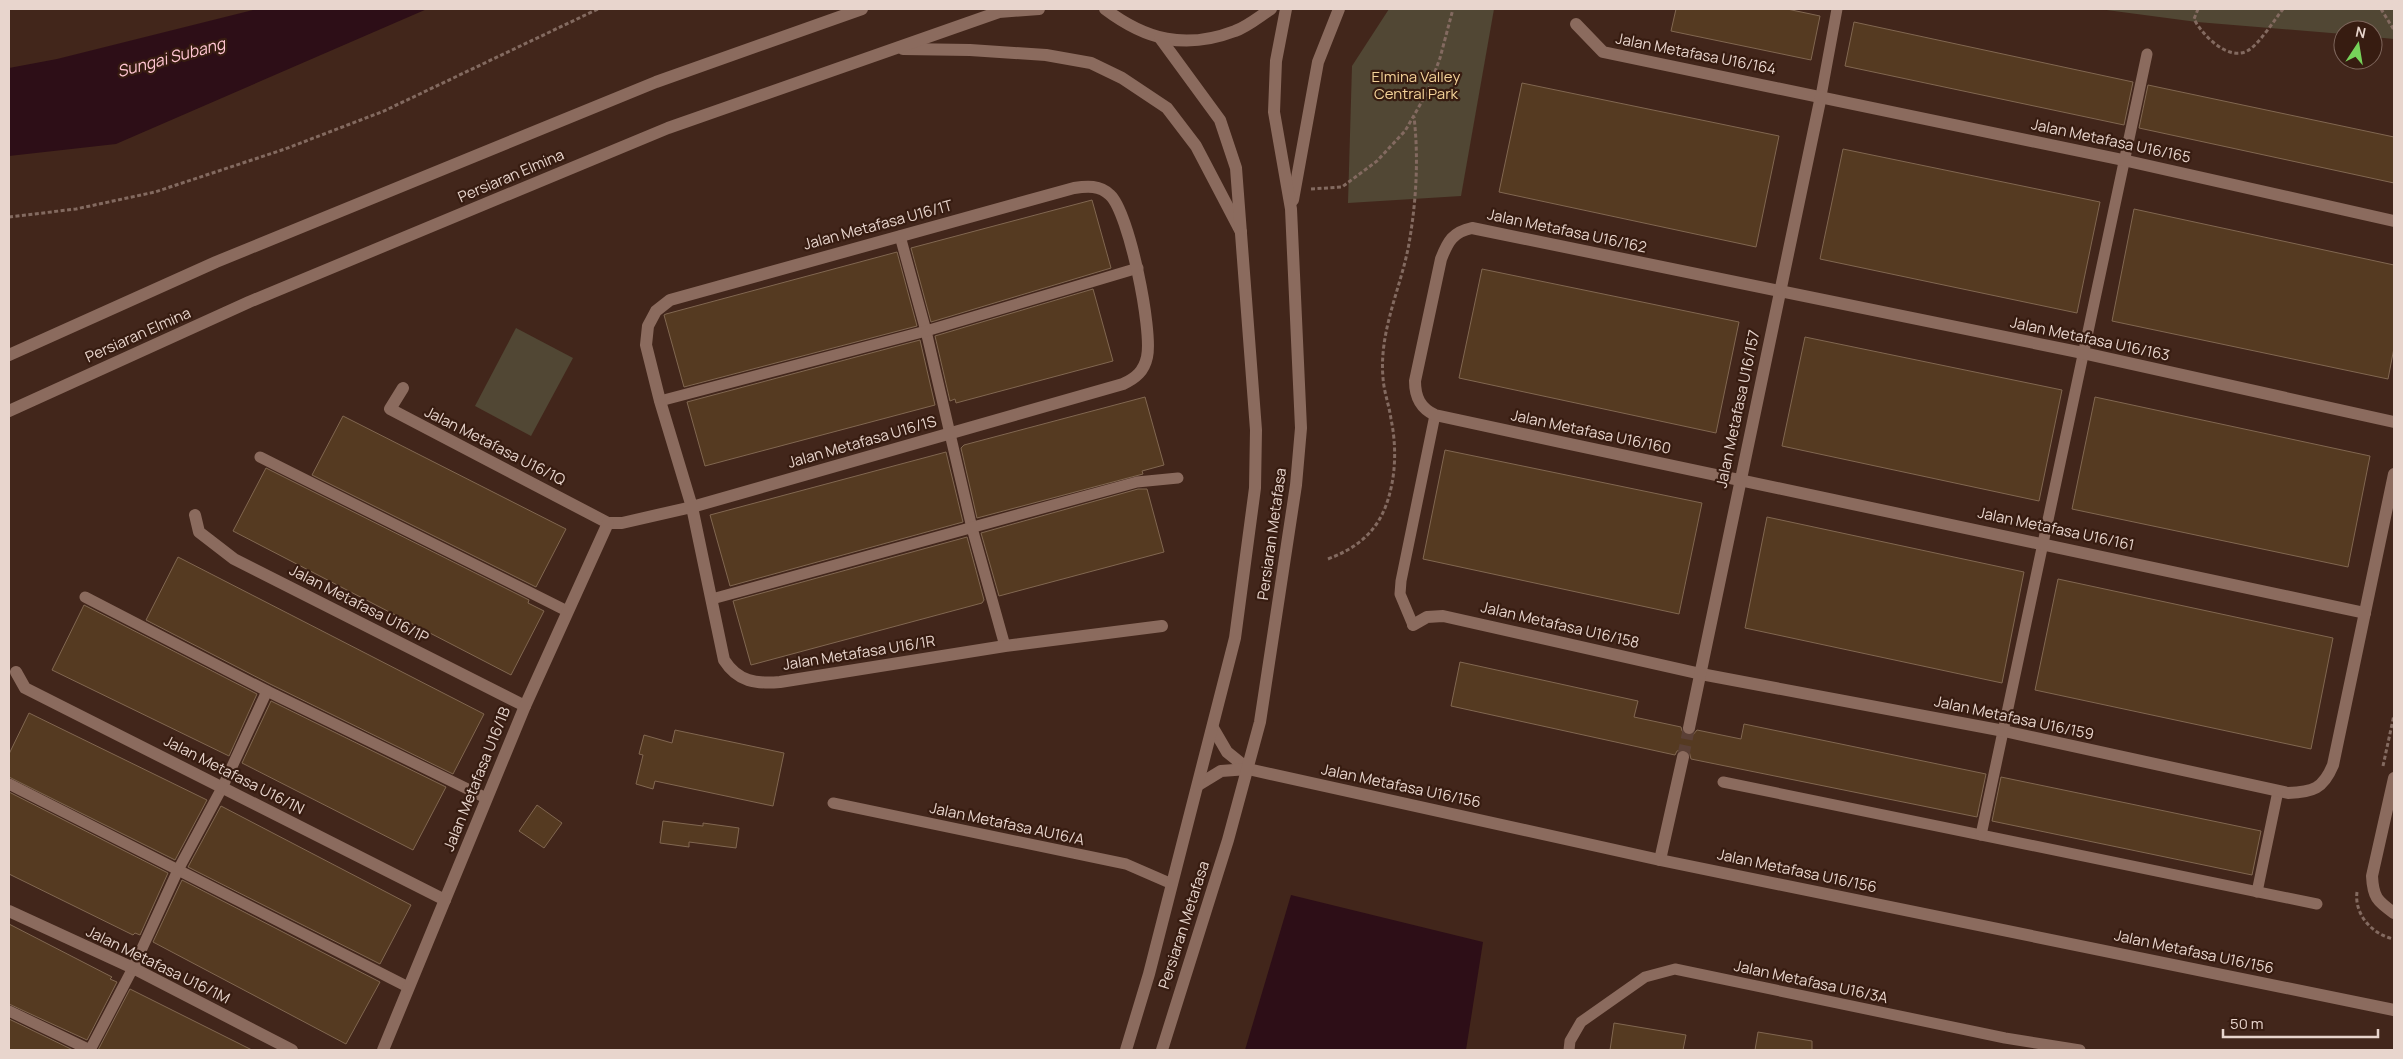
<svg xmlns="http://www.w3.org/2000/svg" width="2403" height="1059" font-family="Manrope,sans-serif">
	<rect width="100%" height="100%" fill="#42261b"/>
	<g fill="#514734">
		<path d="M1389,9H1494L1461,196L1348,203L1352,66Z"/>
		<path d="M2099,9H2394V39L2373,37V30H2343V34L2197,22Z"/>
		<path d="M516,328L573,358L531,436L475,406Z"/>
	</g>
	<g fill="#2d0e17">
		<path d="M257,9H427L116,144L9,156V68L57,59Z"/>
		<path d="M1291,895L1483,942L1466,1050H1245Z"/>
	</g>
	<g fill="#553a21" stroke="#816751">
		<path d="M1676,9H1787L1820,16L1811,60L1671,31Z"/>
		<path d="M1854,22L2133,82L2124,125L1845,66Z"/>
		<path d="M1522,83L1779,136L1756,247L1499,192Z"/>
		<path d="M2148,85L2394,137V183L2139,128Z"/>
		<path d="M1843,149L2100,202L2077,313L1820,259Z"/>
		<path d="M1092,200L1111,268L931,322L911,248Z"/>
		<path d="M2134,209L2394,265V348L2388,379L2112,321Z"/>
		<path d="M897,252L917,326L684,387L664,315L666,314Z"/>
		<path d="M1482,269L1739,322L1716,433L1459,378Z"/>
		<path d="M1093,289L1113,361L956,403L955,399L950,401L935,336Z"/>
		<path d="M1805,337L2062,390L2039,501L1782,446Z"/>
		<path d="M920,340L935,405L705,466L687,402Z"/>
		<path d="M1145,397L1164,465L1142,471L1143,474L977,518L961,448L964,445Z"/>
		<path d="M2095,397L2370,456L2348,567L2072,509Z"/>
		<path d="M343,416L566,529L536,587L312,475Z"/>
		<path d="M1445,450L1702,503L1679,614L1423,559Z"/>
		<path d="M946,452L963,522L730,586L710,515Z"/>
		<path d="M266,468L529,600L528,603L544,611L511,675L233,531Z"/>
		<path d="M1138,489H1147L1164,552L999,596L981,533Z"/>
		<path d="M1767,517L2024,572L2002,683L1745,628Z"/>
		<path d="M967,537L984,600L982,603L751,665L733,601Z"/>
		<path d="M178,557L484,714L453,774L270,684L146,620Z"/>
		<path d="M2058,579L2333,638L2311,749L2035,690Z"/>
		<path d="M84,605L257,694L229,756L52,670Z"/>
		<path d="M1460,662L1638,701L1634,717L1681,727L1682,731L1687,736H1692L1697,730L1741,739L1744,724L1986,774L1977,817L1691,759L1689,751L1684,749L1677,751L1675,755L1451,706Z"/>
		<path d="M271,701L446,787L413,850L242,763Z"/>
		<path d="M29,713L207,800L175,860L9,777V754Z"/>
		<path d="M675,730L784,753L773,806L655,781L653,789L636,784L643,755L639,754L644,735L672,743Z"/>
		<path d="M2001,777L2261,831L2252,875L1992,821Z"/>
		<path d="M9,792L168,873L140,935L135,933L133,935L9,874Z"/>
		<path d="M537,805L562,823L544,848L519,831Z"/>
		<path d="M221,806L411,905L380,964L188,867Z"/>
		<path d="M663,821L703,826V823L739,828L736,848L689,842V847L660,843Z"/>
		<path d="M182,880L380,982L346,1044L153,942Z"/>
		<path d="M9,924L112,977L110,979L117,982L87,1040L9,1004Z"/>
		<path d="M130,989L252,1050H98Z"/>
		<path d="M9,1019L73,1050H9Z"/>
		<path d="M1614,1023L1686,1035L1683,1050H1610Z"/>
		<path d="M1758,1032L1812,1041V1050H1755Z"/>
	</g>
	<g fill="none" stroke-linecap="round" stroke-linejoin="round">
		<path stroke="#5b4036" stroke-width="12" stroke-dasharray="12 6" stroke-linecap="butt" d="M1683,757L1689,728"/>
		<g stroke="#836a60" stroke-width="3" stroke-dasharray="4 2.5" stroke-linecap="butt">
			<path d="M2198,9L2194,19C2202,35 2228,61 2247,51C2258,46 2275,19 2283,9"/>
			<path d="M2381,9L2394,30"/>
			<path d="M1311,189L1342,187L1377,161L1405,131L1428,91L1440,58L1453,9"/>
			<path d="M9,217L76,209L155,192L285,149L384,111L598,9"/>
			<path d="M1328,559C1354,549 1374,535 1385,508C1396,480 1397,448 1391,419C1389,405 1384,392 1383,378C1379,333 1399,292 1408,249C1416,206 1419,160 1414,117"/>
			<path d="M2383,766L2394,715"/>
			<path d="M2357,892C2354,915 2373,935 2394,939"/>
		</g>
		<g stroke="#8b6b5e" stroke-width="11">
			<path d="M1821,96L1837,9"/>
			<path d="M900,236L926,331L972,528L1005,646"/>
			<path d="M660,401L926,331L1138,268"/>
			<path d="M260,457L567,611"/>
			<path d="M85,597L267,691L486,798"/>
			<path d="M712,599L1137,482L1178,478"/>
			<path d="M1413,625L1400,594L1401,581L1435,415"/>
			<path d="M1723,782L2317,904"/>
			<path d="M9,784L408,987"/>
			<path d="M833,803L1126,864L1172,884"/>
			<path d="M1981,835L2147,54"/>
			<path d="M2257,892L2278,791"/>
			<path d="M9,1011L90,1050"/>
			<path d="M90,1050L133,968L178,870L223,786L267,691"/>
			<path d="M1569,1050L1570,1041L1581,1022L1645,977L1675,969L2005,1038L2080,1050"/>
		</g>
		<g stroke="#8b6b5e" stroke-width="12">
			<path d="M1576,24L1603,52L2123,160L2394,221"/>
			<path d="M403,388L390,409L608,523H622L692,507L1123,384C1136,378 1144,371 1147,357C1153,331 1129,212 1110,195C1100,185 1087,186 1074,188L670,300L656,311L648,326L646,345L660,401L692,507L724,660C738,682 756,684 780,682L1005,646L1162,626"/>
			<path d="M195,515L199,532L234,559L525,706"/>
			<path d="M2365,613C2056,545 1745,482 1435,415C1420,408 1415,397 1415,381L1441,259C1448,241 1453,232 1472,228L2083,353L2394,422"/>
			<path d="M1413,625L1427,617L1443,616L1701,674L2004,731L2288,793C2313,792 2323,789 2333,765L2394,474"/>
			<path d="M16,672L25,688L445,900"/>
			<path d="M1689,728L1821,96"/>
			<path d="M2394,778L2372,876C2373,897 2377,901 2394,913"/>
			<path d="M1660,860L1683,757"/>
			<path d="M9,911L133,968L292,1050"/>
			<path d="M383,1050L525,706L608,523"/>
		</g>
		<g stroke="#8b6b5e" stroke-width="12">
			<path d="M1213,728L1227,752L1248,769L1660,860L2394,1010"/>
			<path d="M1198,785L1221,771L1248,769"/>
		</g>
		<g stroke="#8b6b5e" stroke-width="12">
			<path d="M1105,9C1146,40 1185,50 1235,31C1247,27 1260,16 1271,9"/>
			<path d="M903,49L970,50L1046,55L1091,63L1122,78L1167,108L1196,146L1241,232"/>
			<path d="M1293,200L1318,62L1339,9"/>
			<path d="M9,355L216,262L656,82L862,9"/>
			<path d="M9,411L249,302L668,128L999,12L1039,9"/>
			<path d="M1126,1050L1149,974L1235,638L1255,488L1256,430L1236,168L1220,120L1160,38"/>
			<path d="M1162,1050L1228,840L1260,722L1296,485L1301,428L1291,209L1274,112L1276,61L1286,9"/>
		</g>
	</g>
	<g text-anchor="middle" stroke-width="4.5" stroke-linejoin="round" paint-order="stroke">
		<g font-size="15" fill="#e8d5cd" stroke="#371c11">
			<text transform="translate(1696 54) rotate(11)" y="5">Jalan Metafasa U16/164</text>
			<text transform="translate(2111 141) rotate(12)" y="5">Jalan Metafasa U16/165</text>
			<text transform="translate(511 176) rotate(-23)" y="5">Persiaran Elmina</text>
			<text transform="translate(878 225) rotate(-15)" y="5">Jalan Metafasa U16/1T</text>
			<text transform="translate(1567 231) rotate(12)" y="5">Jalan Metafasa U16/162</text>
			<text transform="translate(138 335) rotate(-24)" y="5">Persiaran Elmina</text>
			<text transform="translate(2090 339) rotate(12)" y="5">Jalan Metafasa U16/163</text>
			<text transform="translate(1738 409) rotate(-78)" y="5">Jalan Metafasa U16/157</text>
			<text transform="translate(1591 432) rotate(12)" y="5">Jalan Metafasa U16/160</text>
			<text transform="translate(862 442) rotate(-16)" y="5">Jalan Metafasa U16/1S</text>
			<text transform="translate(495 446) rotate(27)" y="5">Jalan Metafasa U16/1Q</text>
			<text transform="translate(2056 529) rotate(12)" y="5">Jalan Metafasa U16/161</text>
			<text transform="translate(1272 534) rotate(-82)" y="5">Persiaran Metafasa</text>
			<text transform="translate(359 604) rotate(27)" y="5">Jalan Metafasa U16/1P</text>
			<text transform="translate(1560 625) rotate(13)" y="5">Jalan Metafasa U16/158</text>
			<text transform="translate(859 653) rotate(-9)" y="5">Jalan Metafasa U16/1R</text>
			<text transform="translate(2014 718) rotate(12)" y="5">Jalan Metafasa U16/159</text>
			<text transform="translate(234 775) rotate(27)" y="5">Jalan Metafasa U16/1N</text>
			<text transform="translate(477 779) rotate(-68)" y="5">Jalan Metafasa U16/1B</text>
			<text transform="translate(1401 786) rotate(12)" y="5">Jalan Metafasa U16/156</text>
			<text transform="translate(1007 824) rotate(12)" y="5">Jalan Metafasa AU16/A</text>
			<text transform="translate(1797 871) rotate(12)" y="5">Jalan Metafasa U16/156</text>
			<text transform="translate(1184 925) rotate(-72)" y="5">Persiaran Metafasa</text>
			<text transform="translate(2194 952) rotate(12)" y="5">Jalan Metafasa U16/156</text>
			<text transform="translate(158 965) rotate(26)" y="5">Jalan Metafasa U16/1M</text>
			<text transform="translate(1811 982) rotate(12)" y="5">Jalan Metafasa U16/3A</text>
		</g>
		<g font-size="15" fill="#f4d298" stroke="#371c11">
			<text x="1416" y="82">Elmina Valley<tspan x="1416" dy="17">Central Park</tspan></text>
		</g>
		<g font-size="16" font-style="italic" fill="#ffc5d2" stroke="#371c11">
			<text transform="translate(171 57) rotate(-15)" y="6">Sungai Subang</text>
		</g>
	</g>
	<rect width="2403" height="1059" fill="none" stroke="#e8d5cd" stroke-width="20"/>
	<g transform="translate(2358 45) rotate(12)"><circle r="24" fill="#371c11" stroke="#7e665c"/>
	<path d="M0-4L9 19L0 12L-9 19Z" fill="#76d25a"/>
	<text y="-8" font-size="14" font-weight="bold" text-anchor="middle" fill="#e8d5cd">N</text>
	</g>
	<path d="M2223 1029v8h155v-8" fill="none" stroke="#e8d5cd" stroke-width="2.5"/>
	<text x="2230" y="1029" font-size="15" fill="#e8d5cd" stroke="#371c11" stroke-width="4" paint-order="stroke">50 m</text>
</svg>
